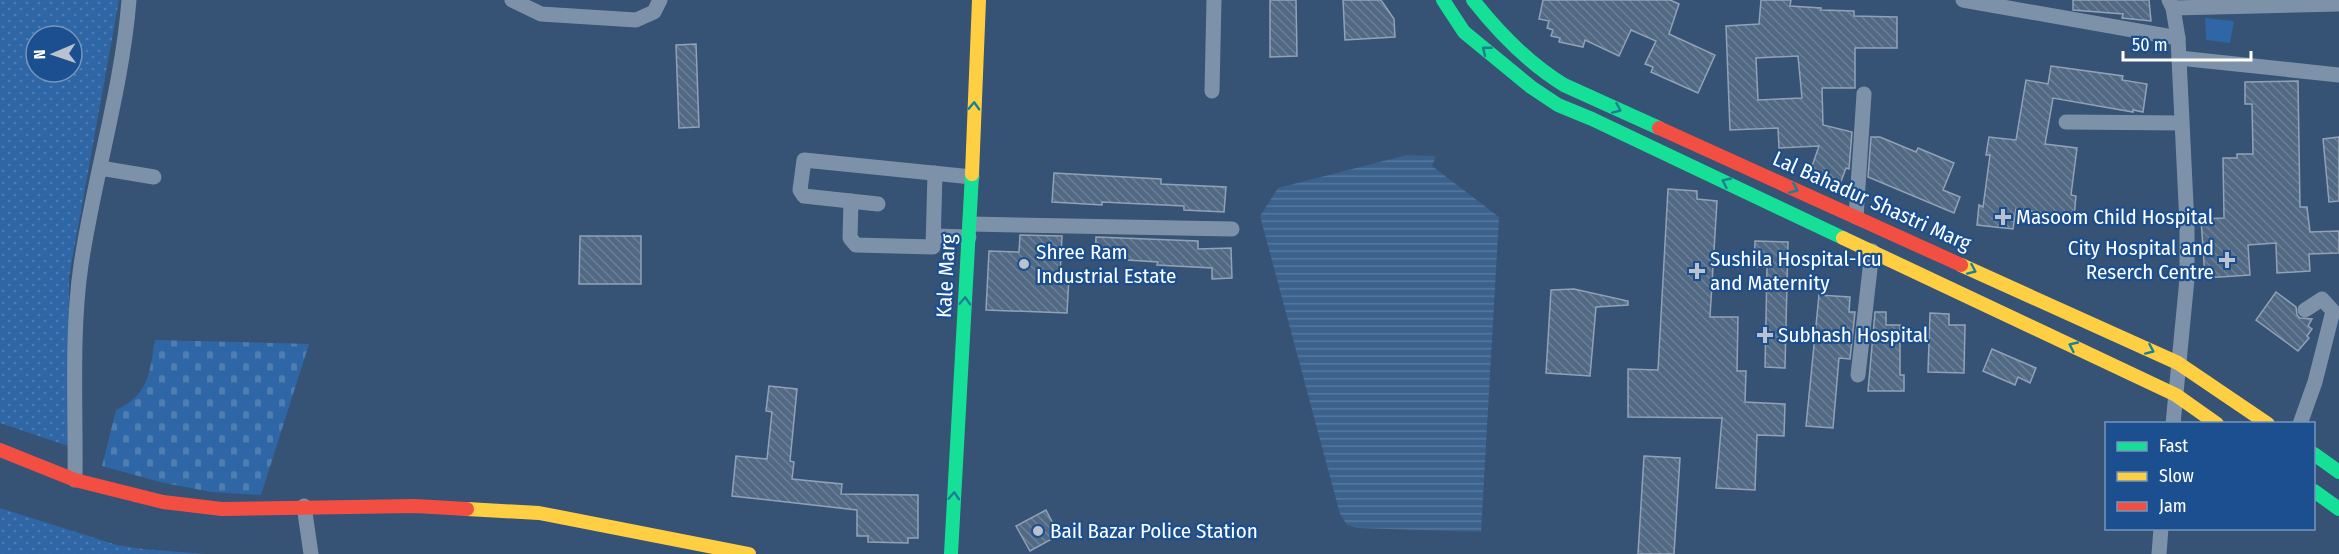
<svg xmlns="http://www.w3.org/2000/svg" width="2339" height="554" font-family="'Fira Sans Condensed',sans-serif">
	<defs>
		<pattern id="grass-dots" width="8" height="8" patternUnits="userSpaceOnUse" patternTransform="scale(1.5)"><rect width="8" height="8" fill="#2f66a5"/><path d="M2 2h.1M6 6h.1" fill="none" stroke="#4e7db2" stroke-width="1.8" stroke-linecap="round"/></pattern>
		<pattern id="cemetery-stones" width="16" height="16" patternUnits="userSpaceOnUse" patternTransform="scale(1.5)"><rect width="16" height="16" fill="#2f66a5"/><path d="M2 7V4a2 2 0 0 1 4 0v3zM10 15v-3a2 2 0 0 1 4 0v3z" fill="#4e7db2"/></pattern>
		<pattern id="water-rules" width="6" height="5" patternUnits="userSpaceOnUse" patternTransform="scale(1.5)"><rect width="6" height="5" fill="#3b618d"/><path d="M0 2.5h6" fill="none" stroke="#58799e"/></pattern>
		<pattern id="building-back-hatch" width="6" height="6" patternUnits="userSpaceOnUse" patternTransform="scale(1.5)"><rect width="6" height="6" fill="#526984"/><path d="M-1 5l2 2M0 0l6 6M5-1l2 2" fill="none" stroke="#6c8096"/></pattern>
	</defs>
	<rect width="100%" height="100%" fill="#365274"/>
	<g fill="url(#grass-dots)" fill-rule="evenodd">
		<path d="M0,0H119L69,277L68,446L0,423ZM36,36H72V72H36Z"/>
		<path d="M0,508L117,545L143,549L207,554H0Z"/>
	</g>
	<path fill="url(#cemetery-stones)" d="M155,340L309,344L261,495L211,492L160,482L102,466L116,410C150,394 149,373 155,340Z"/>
	<path fill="#2f66a5" d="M2205,18L2234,21L2230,43L2206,40Z"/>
	<path fill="url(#water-rules)" d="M1407,155L1436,156L1432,166L1499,217L1481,532L1357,528L1347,525L1340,514L1260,216L1278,188Z"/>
	<g fill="url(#building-back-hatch)" stroke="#92a2b6" stroke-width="1.5" fill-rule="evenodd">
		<path d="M1270,0H1296L1297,56L1270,57Z"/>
		<path d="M1343,0H1381L1394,19L1395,37L1345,40Z"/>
		<path d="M1543,0H1670L1679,4L1669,34L1715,55L1698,93L1651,72L1653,67L1645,64L1656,41L1631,30L1619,56L1585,40L1583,47L1559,42L1560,38L1551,36L1553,30L1547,28L1549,21L1539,19Z"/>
		<path d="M1761,0H1791L1790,6L1821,8V10L1854,11V16L1897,17V48H1855V88H1822L1823,125L1852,132L1849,169L1846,168L1840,184L1810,172L1819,146L1779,148L1778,128L1730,130L1726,26L1759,24ZM1798,56L1802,98L1758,100L1756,58Z"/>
		<path d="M2073,0H2149L2151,21L2122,18L2123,14L2073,10Z"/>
		<path d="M696,44L699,127L679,128L676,45Z"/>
		<path d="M2051,66L2123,76L2122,80L2147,84L2143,112L2133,110V112L2053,98L2045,144L2077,148L2071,195L2076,196L2074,217L2016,209L2013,229L1977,225L1979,205L1983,207L1990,155H1986L1989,137L2016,140L2026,80L2048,84Z"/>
		<path d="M2298,81L2300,207H2307L2310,232L2339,231V253L2309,254L2310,271L2277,273L2276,243L2248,245L2250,275L2205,278L2201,219L2224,218L2223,158H2237V154H2253L2252,104H2245V82Z"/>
		<path d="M1871,137H1880L1916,152L1918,148L1954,163L1943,190L1960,197L1954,213L1868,177Z"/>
		<path d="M2339,137V201L2329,202L2323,139Z"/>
		<path d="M1054,173L1161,179V184L1226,187L1224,212L1184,210V206L1102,202V205L1052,202Z"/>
		<path d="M1668,189L1697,191V199L1717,201L1710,317H1738L1737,371H1746L1745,402L1785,404L1784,436L1757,435L1755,490L1716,488L1722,418L1628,417V369L1658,370Z"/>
		<path d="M1020,235L1062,236L1060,276H1069L1067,313L986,310L989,251L1019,252Z"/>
		<path d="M580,236H641V284H579Z"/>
		<path d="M1096,237L1198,241V249L1231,248L1232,278L1212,279V268L1157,265L1158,262L1095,258Z"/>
		<path d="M1755,241L1788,242L1785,368L1765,367L1767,267H1754Z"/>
		<path d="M1574,289L1628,301V305L1596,307L1590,376L1546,373L1551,290Z"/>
		<path d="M2276,292L2296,307L2297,315L2300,318L2312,319L2308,326L2312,329L2307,336L2309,338L2298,351L2256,320Z"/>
		<path d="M1819,295L1850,297L1849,312H1855L1850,359L1839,358L1833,428L1806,426Z"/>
		<path d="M1875,312H1886V325H1900V375H1904V391H1868Z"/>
		<path d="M1930,313L1949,314V325H1965L1964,373L1928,372Z"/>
		<path d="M1992,349L2036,368L2030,383L2018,377L2015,385L1983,371Z"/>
		<path d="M769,386L797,389L790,461L794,462L792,479L842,484L841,494L918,495V538H908V543L868,542V536H857V510L732,496L736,456L767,459L772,412L766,411Z"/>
		<path d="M1644,456L1680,458L1674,554H1638Z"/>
		<path d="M1046,510L1059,535L1030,551L1016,526Z"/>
	</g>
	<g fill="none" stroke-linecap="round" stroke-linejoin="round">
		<g stroke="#7d92a8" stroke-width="15">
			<path d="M512,0L541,14L636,20L654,12L660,0"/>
			<path d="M1963,0L2178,38"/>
			<path d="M2169,0L2173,8L2178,38L2187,225V279L2173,424"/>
			<path d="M2173,8L2339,4"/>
			<path d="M2179,58L2339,75"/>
			<path d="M1212,91L1214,0"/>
			<path d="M2066,122L2181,123"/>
			<path d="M100,168L154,177"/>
			<path d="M851,201L850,238L856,245L933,247L935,173"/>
			<path d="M878,204L804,196L800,190L804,160L972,177"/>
			<path d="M1856,217L1864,94"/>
			<path d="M970,224L1232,229"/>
			<path d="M935,236L969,237"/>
			<path d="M1858,375L1872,251"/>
			<path d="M2300,424L2315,382L2333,311L2322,299L2305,310"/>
			<path d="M75,480C76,411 71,333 81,265C94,177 122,89 129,0"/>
			<path d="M304,506L311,554"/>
			<path d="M2159,554L2161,528"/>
		</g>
		<g stroke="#16e098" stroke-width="14">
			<path d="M1443,0L1464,32L1531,87L1558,105L1592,119L1843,238"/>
			<path d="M1473,0C1499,33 1528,63 1564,85L1659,128"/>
			<path d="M2314,454L2339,472"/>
			<path d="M2314,491L2339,509"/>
			<path d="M951,554L972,174"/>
		</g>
		<g stroke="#ffcf43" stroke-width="14">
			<path d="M972,174L979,0"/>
			<path d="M1843,238L2176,395L2217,424"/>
			<path d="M1961,265L2178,363L2268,424"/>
			<path d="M467,509L539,513L749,554"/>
		</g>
		<g stroke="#f24e42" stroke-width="14">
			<path d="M1659,128L1961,265"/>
			<path d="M0,450L75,480L163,502L222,509L415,506L467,509"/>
		</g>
	</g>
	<defs><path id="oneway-chevron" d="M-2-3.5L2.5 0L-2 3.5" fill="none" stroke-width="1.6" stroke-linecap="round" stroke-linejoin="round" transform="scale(1.5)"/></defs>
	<g stroke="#198292">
		<use href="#oneway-chevron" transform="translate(1486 50) rotate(-141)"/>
		<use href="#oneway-chevron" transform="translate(974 106) rotate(-88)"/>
		<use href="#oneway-chevron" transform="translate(1617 109) rotate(24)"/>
		<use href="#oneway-chevron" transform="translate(1726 182) rotate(-155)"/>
		<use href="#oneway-chevron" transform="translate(1794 189) rotate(24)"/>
		<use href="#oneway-chevron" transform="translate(1972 270) rotate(24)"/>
		<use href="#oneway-chevron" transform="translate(965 301) rotate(-87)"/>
		<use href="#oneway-chevron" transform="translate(2073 346) rotate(-155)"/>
		<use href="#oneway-chevron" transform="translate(2150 350) rotate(24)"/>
		<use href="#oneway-chevron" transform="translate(954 496) rotate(-87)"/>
	</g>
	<g fill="#b9c2ce" stroke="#1b4f8f" stroke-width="2">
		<path d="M2000 208h6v6h6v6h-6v6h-6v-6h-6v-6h6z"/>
		<path d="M2224 251h6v6h6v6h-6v6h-6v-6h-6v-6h6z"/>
		<circle cx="1024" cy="264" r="6"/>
		<path d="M1694 262h6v6h6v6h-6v6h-6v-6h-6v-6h6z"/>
		<path d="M1762 326h6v6h6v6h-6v6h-6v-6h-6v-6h6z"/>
		<circle cx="1038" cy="531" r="6"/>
	</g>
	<g text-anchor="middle" stroke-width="4.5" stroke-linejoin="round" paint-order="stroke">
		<g font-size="21" fill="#fff" stroke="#1b4f8f">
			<text transform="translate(1872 201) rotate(24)" y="7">Lal Bahadur Shastri Marg</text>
			<text transform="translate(946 276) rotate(-87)" y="7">Kale Marg</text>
		</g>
		<g font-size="21" fill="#fff" stroke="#1b4f8f" text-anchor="start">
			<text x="2016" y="224">Masoom Child Hospital</text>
			<text x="2214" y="255" text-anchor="end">City Hospital and<tspan x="2214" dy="24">Reserch Centre</tspan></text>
			<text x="1036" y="259">Shree Ram<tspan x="1036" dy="24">Industrial Estate</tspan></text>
			<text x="1710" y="266">Sushila Hospital-Icu<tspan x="1710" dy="24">and Maternity</tspan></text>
			<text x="1778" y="342">Subhash Hospital</text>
			<text x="1050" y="538">Bail Bazar Police Station</text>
		</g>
	</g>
	<rect x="2105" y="422" width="210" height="108" fill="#1b4f8f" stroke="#7695bc" stroke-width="1.5"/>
	<rect x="2117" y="442" width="30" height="9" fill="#16e098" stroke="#7695bc" stroke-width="1.5"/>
	<text x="2159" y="452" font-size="18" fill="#ffffff">Fast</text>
	<rect x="2117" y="472" width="30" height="9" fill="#ffcf43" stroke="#7695bc" stroke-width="1.5"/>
	<text x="2159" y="482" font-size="18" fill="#ffffff">Slow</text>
	<rect x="2117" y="502" width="30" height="9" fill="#f24e42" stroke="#7695bc" stroke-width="1.5"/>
	<text x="2159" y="512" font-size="18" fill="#ffffff">Jam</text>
	<g transform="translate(54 54) rotate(268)"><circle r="28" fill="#1b4f8f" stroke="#7695bc" stroke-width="1.5"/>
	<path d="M0-4.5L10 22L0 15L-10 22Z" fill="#b9c2ce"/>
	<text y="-9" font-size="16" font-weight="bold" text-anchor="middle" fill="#ffffff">N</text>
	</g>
	<path d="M2123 51v9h128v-9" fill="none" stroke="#ffffff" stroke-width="3"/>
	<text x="2132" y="51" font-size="18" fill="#ffffff" stroke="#1b4f8f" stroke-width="4.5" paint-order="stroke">50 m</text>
</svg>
